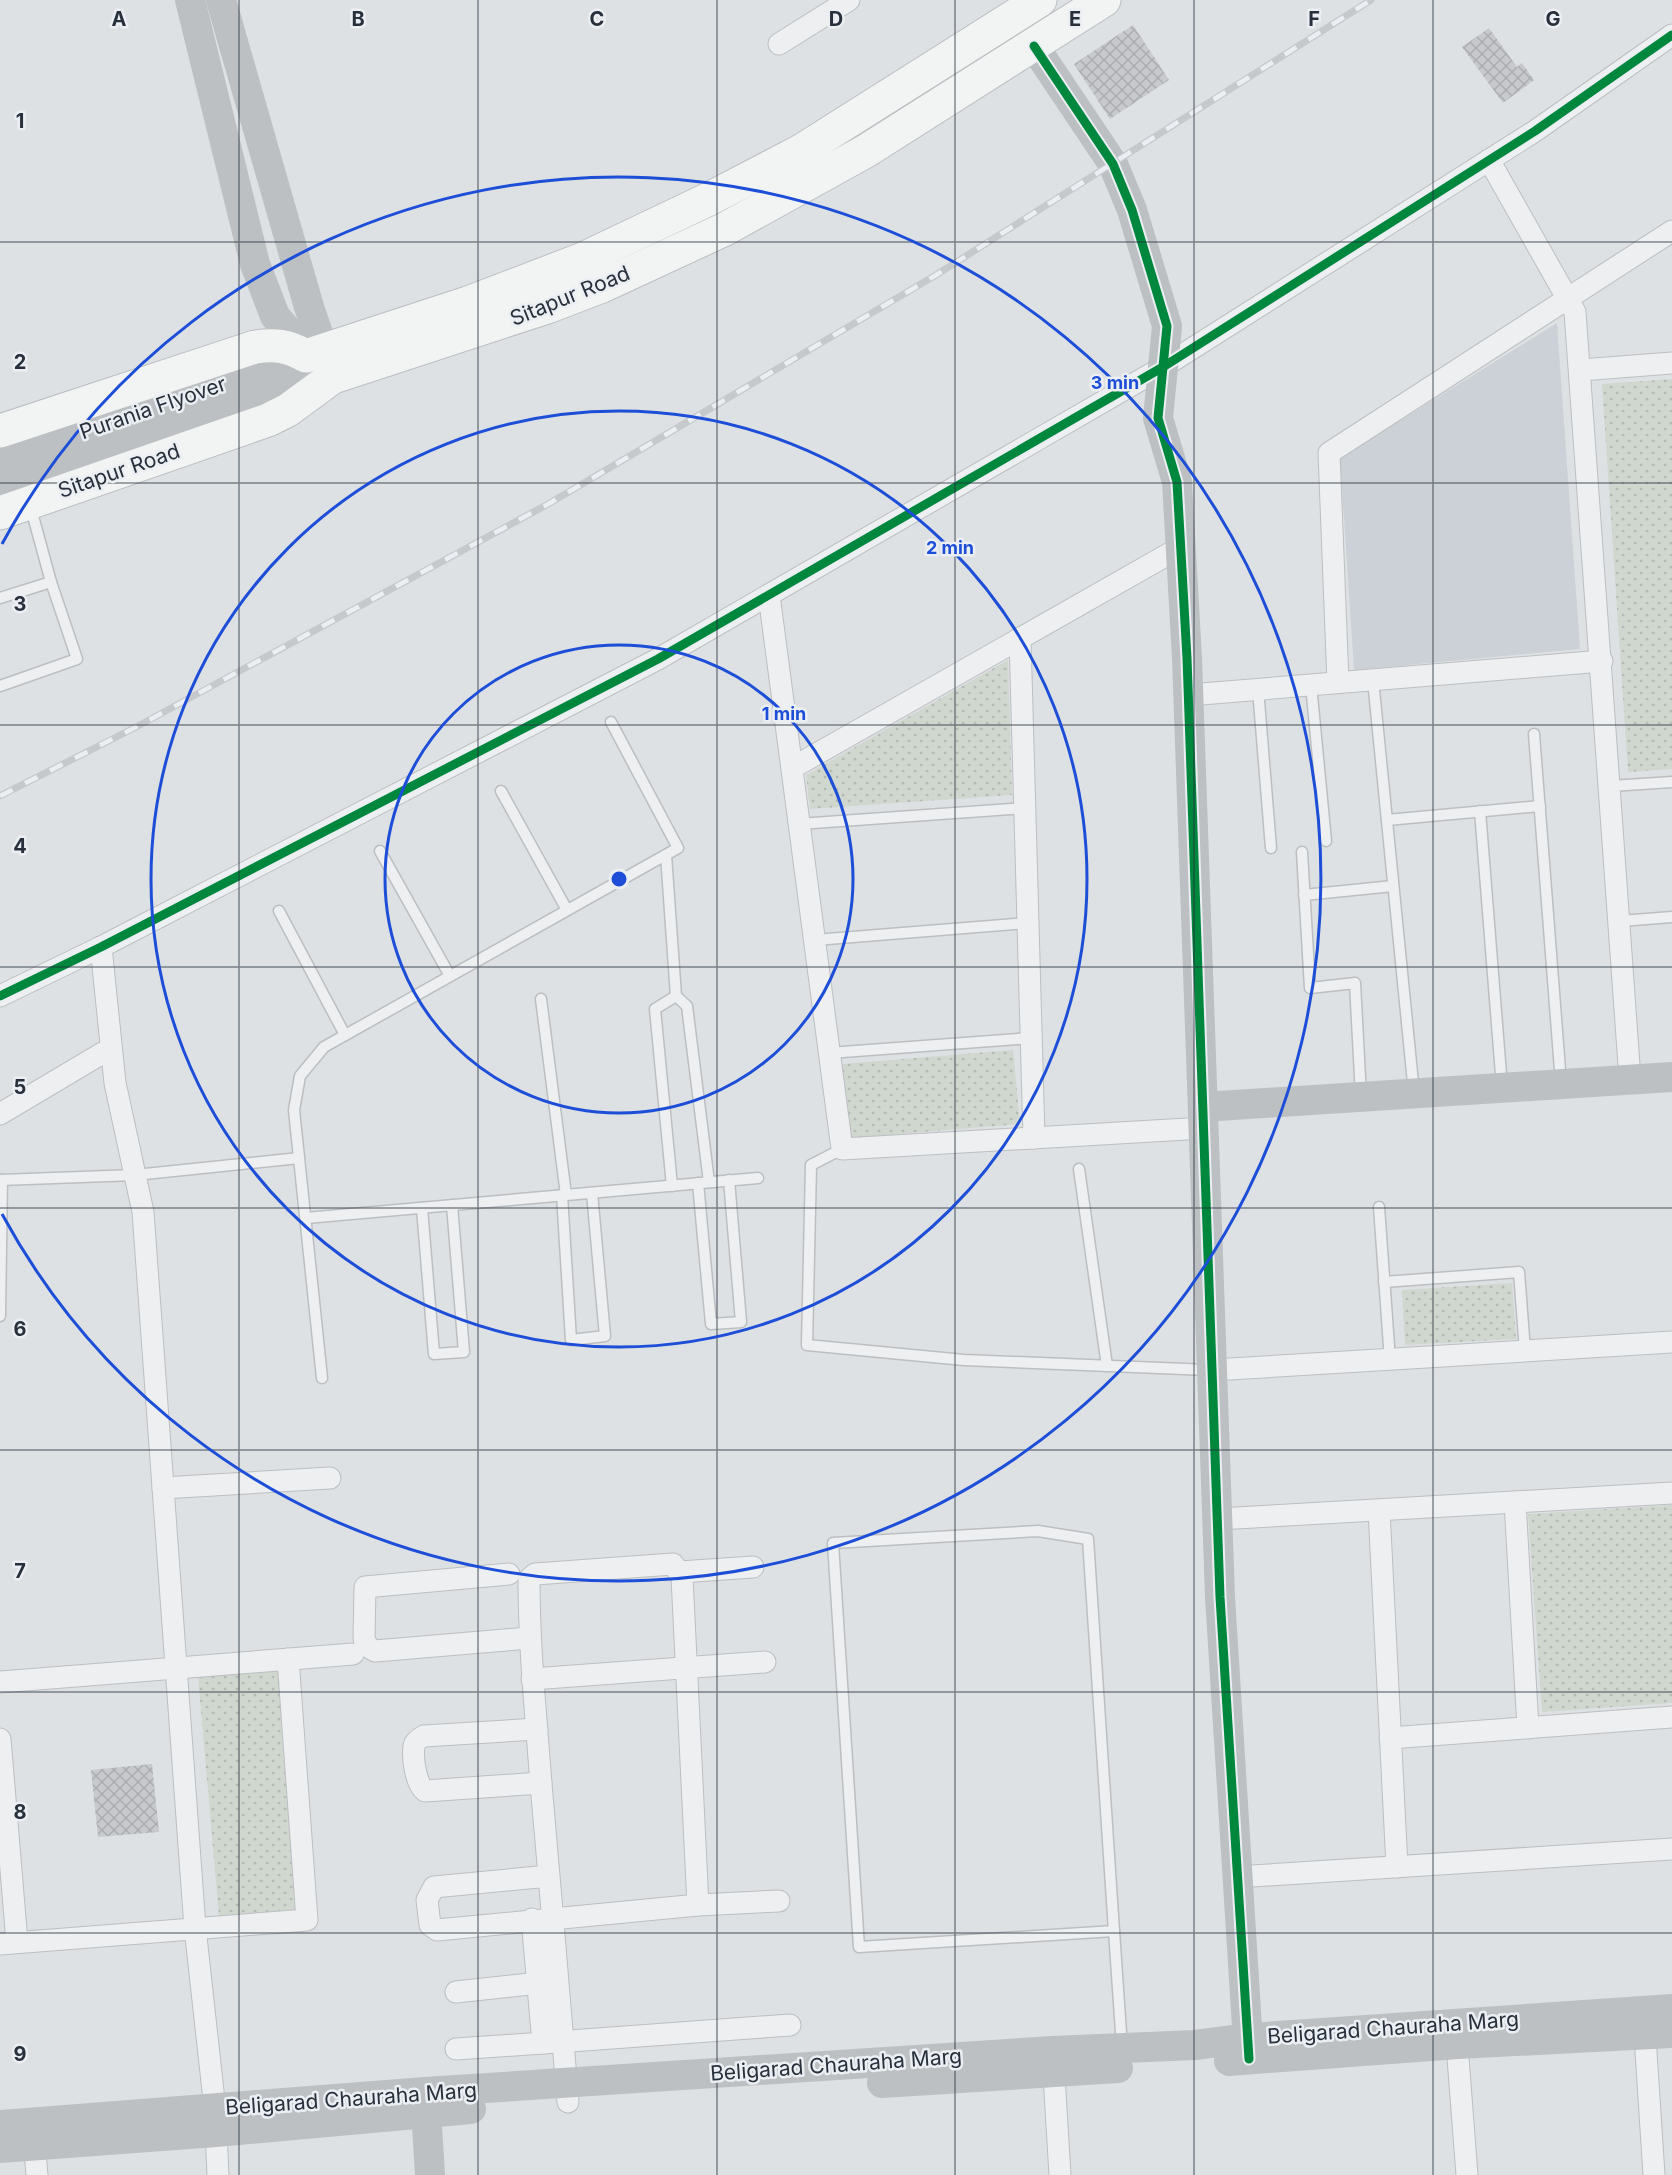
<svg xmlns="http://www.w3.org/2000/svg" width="1672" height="2175" font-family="Inter,sans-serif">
	<defs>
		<pattern id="park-dots" width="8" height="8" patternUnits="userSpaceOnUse" patternTransform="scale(1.5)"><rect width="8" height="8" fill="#d0d7cf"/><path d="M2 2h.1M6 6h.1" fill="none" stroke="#b3b9b3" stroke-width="1.8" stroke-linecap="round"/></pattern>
		<pattern id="building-cross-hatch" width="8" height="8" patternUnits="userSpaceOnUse" patternTransform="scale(1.5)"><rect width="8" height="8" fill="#c7c9cc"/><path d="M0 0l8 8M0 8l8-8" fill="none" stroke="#abadb0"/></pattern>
	</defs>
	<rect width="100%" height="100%" fill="#dee1e4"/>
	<path fill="#ccd1d7" d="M1557,323L1580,649L1354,670L1340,458Z"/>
	<g fill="url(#park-dots)">
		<path d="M1672,379V769L1628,772L1602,384Z"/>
		<path d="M1008,660L1012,795L810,809L806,775Z"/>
		<path d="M1013,1050L1020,1124L848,1138L842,1064Z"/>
		<path d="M1512,1283L1516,1339L1405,1345L1402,1290Z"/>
		<path d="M1672,1505V1703L1542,1712L1528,1514Z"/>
		<path d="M278,1670L298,1909L219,1916L198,1677Z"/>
	</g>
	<g fill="url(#building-cross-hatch)">
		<path d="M1133,25L1169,80L1110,119L1074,64Z"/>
		<path d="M1489,28L1517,67L1522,63L1534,80L1503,103L1462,47Z"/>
		<path d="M152,1764L159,1832L98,1837L91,1770Z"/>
	</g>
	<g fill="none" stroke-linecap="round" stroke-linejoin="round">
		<g stroke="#bcbfc2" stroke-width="13">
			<g id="lane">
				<path d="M0,598L51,582"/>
				<path d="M1373,680L1414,1093"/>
				<path d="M1311,685L1326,841"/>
				<path d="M0,686L77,659L51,582L30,505"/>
				<path d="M1258,689L1271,848"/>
				<path d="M1534,734L1561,1083"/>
				<path d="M1611,786L1672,782"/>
				<path d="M501,791L567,910"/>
				<path d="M1480,811L1502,1087"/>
				<path d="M1387,820L1540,806"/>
				<path d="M799,824L1025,808"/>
				<path d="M380,851L450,976"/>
				<path d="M1302,852L1310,988L1355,983L1361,1096"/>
				<path d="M666,855L676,996L687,1006L709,1182"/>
				<path d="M1304,895L1393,886"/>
				<path d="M279,911L345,1035"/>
				<path d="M1620,921L1672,917"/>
				<path d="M815,940L1028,923"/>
				<path d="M541,999L566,1195"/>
				<path d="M829,1053L1031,1038"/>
				<path d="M842,1149L811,1165L807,1345L964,1360L1209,1370"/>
				<path d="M1079,1169L1107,1366"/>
				<path d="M0,1180L135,1175L299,1158"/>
				<path d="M698,1183L711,1324L741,1322L729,1180"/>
				<path d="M672,1186L655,1009L676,996"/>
				<path d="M562,1195L571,1340L605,1336L592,1193"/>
				<path d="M1379,1207L1390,1360"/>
				<path d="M422,1208L434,1354L464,1352L452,1205"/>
				<path d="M306,1218L758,1178"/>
				<path d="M1384,1282L1519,1272L1525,1351"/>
				<path d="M0,1316L2,1180"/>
				<path d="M322,1378L294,1110L300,1076L324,1047L678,848L611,722"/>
				<path d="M1038,1531L1088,1539L1114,1931L859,1947L833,1543Z"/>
				<path d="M1114,1931L1122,2047"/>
			</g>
		</g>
		<g stroke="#bcbfc2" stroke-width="23">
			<g id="street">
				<path d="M779,44L849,0"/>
				<path d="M1489,160L1575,312L1630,1079"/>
				<path d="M1581,370L1672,363"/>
				<path d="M769,595L842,1149L1204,1128"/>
				<path d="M1020,638L1034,1138"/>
				<path d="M1338,682L1329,453L1672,231"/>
				<path d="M1189,695L1602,661"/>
				<path d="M792,768L1181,547"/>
				<path d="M101,947L115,1083L143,1212L195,1928L215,2109L218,2175"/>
				<path d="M0,996L101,947L658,659L1163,367L1535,131L1672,35"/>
				<path d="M0,1114L111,1048"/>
				<path d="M1213,1370L1672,1342"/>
				<path d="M163,1488L330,1478"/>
				<path d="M1515,1502L1528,1728"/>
				<path d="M1379,1510L1397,1867"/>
				<path d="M1218,1519L1672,1493"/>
				<path d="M680,1572L753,1567"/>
				<path d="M509,1574L365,1587L364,1639L368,1647L375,1651L529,1638"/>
				<path d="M532,1679L765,1662"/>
				<path d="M0,1682L353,1654"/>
				<path d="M537,1729L424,1736C420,1738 415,1741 414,1746C412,1758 416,1784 425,1791L541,1783"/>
				<path d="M1390,1738L1672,1717"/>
				<path d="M0,1739L17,1942"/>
				<path d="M549,1876L434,1887L427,1900L430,1925L437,1930L698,1905L682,1577L673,1564L535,1574L529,1579C529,1648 536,1716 541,1784C550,1890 560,1996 568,2102"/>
				<path d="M1237,1877L1672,1849"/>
				<path d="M698,1905L779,1901"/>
				<path d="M0,1944L307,1920L288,1659"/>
				<path d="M456,1992L539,1983"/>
				<path d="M1644,2021L1654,2175"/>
				<path d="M1456,2032L1467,2175"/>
				<path d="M543,2043L790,2025"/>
				<path d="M456,2049L543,2043L532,1919"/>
				<path d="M1053,2059L1060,2175"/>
				<path d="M33,2131L37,2175"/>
			</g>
		</g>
		<g stroke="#bbbec1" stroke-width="35">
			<g id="primary">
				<path d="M0,431L255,347C276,344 288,346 306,356L468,303L583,259L707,200L801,151L1040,0"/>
				<path d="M0,513L268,420L288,410L333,377L550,306L602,286L725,229L866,151L1104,0"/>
			</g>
		</g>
		<use href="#lane" stroke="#edeff0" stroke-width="10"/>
		<use href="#street" stroke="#edeff0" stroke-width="21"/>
		<g stroke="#bcc0c3" stroke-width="30">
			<path d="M221,0L309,307L332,374"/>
			<path d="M1034,46L1113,164L1132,210L1167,326L1158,418L1177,482L1187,658L1220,1597L1249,2059"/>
			<path d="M0,460L306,356"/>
			<path d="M0,484L294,389L317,386L299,344L275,316L255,264L190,0"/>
			<path d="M1203,1107L1672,1077"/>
			<path d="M1229,2061L1458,2044L1672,2033"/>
			<path d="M882,2083L1118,2068"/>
			<path d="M425,2094L430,2175"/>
			<path d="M0,2125L425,2092L1052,2051L1195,2045L1249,2038L1672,2009"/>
			<path d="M0,2148L216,2132L471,2109"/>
		</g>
		<use href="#primary" stroke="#f2f4f4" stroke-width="33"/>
		<g stroke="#c6c9cb" stroke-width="7">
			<path id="rail" d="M0,796L138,726L550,503L936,275L1371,0"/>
		</g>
		<use href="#rail" stroke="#ebeff3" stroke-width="4.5" stroke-dasharray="14" stroke-linecap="butt"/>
		<g stroke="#ebeff3" stroke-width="13">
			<g id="cycleway">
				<path d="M1034,46L1113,164L1132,210L1167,326L1158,418L1177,482L1187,658L1220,1597L1249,2059"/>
				<path d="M0,996L101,947L658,659L1163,367L1535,131L1672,35"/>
			</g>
		</g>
		<use href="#cycleway" stroke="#00873e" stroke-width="9"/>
	</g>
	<path fill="none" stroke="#27303b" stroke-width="1.5" stroke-opacity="0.55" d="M239,0V2175M478,0V2175M717,0V2175M955,0V2175M1194,0V2175M1433,0V2175M0,242H1672M0,483H1672M0,725H1672M0,967H1672M0,1208H1672M0,1450H1672M0,1692H1672M0,1933H1672"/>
	<g fill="none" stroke="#1d4ed8" stroke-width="3">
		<circle cx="619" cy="879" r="234"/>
		<circle cx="619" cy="879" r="468"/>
		<path d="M2 544A702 702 0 1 1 2 1214"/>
	</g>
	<g text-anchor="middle" stroke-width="5" stroke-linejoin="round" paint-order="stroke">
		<g font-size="21" fill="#27303b" stroke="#ebeff3">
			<text transform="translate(570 296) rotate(-22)" y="7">Sitapur Road</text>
			<text transform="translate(153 408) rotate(-19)" y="7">Purania Flyover</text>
			<text transform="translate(119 471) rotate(-19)" y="7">Sitapur Road</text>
			<text transform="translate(1393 2028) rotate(-4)" y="7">Beligarad Chauraha Marg</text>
			<text transform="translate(836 2065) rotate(-4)" y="7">Beligarad Chauraha Marg</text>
			<text transform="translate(351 2099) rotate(-4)" y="7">Beligarad Chauraha Marg</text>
		</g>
	</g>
	<g font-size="20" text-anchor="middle" font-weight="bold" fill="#27303b" stroke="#ebeff3" stroke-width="5" stroke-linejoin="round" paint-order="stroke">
		<text x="119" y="26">A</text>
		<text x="358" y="26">B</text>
		<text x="597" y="26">C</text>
		<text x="836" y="26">D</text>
		<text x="1075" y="26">E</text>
		<text x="1314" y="26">F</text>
		<text x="1553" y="26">G</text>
		<text x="20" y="128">1</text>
		<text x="20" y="369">2</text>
		<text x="20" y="611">3</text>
		<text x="20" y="853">4</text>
		<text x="20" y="1094">5</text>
		<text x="20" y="1336">6</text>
		<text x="20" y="1578">7</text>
		<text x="20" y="1819">8</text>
		<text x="20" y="2061">9</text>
	</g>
	<circle cx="619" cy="879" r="9" fill="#1d4ed8" stroke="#ebeff3" stroke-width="3"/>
	<g font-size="18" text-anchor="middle" font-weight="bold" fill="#1d4ed8" stroke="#ebeff3" stroke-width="5" stroke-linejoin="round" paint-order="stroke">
		<text x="1115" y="389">3 min</text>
		<text x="950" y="554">2 min</text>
		<text x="784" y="720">1 min</text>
	</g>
</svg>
